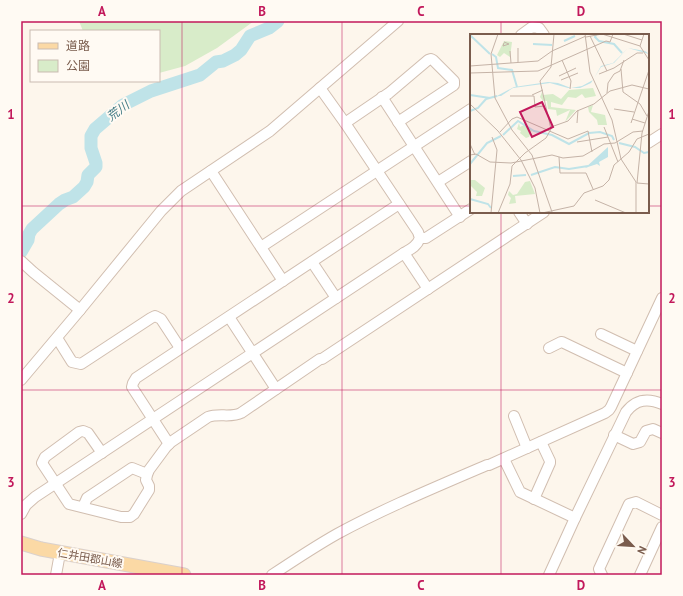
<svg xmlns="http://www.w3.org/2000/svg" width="683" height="596" font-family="'PT Sans','Noto Sans JP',sans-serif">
	<rect width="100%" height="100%" fill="#fdf6ec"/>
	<path fill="#d8ecc9" d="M79,21H254L217,48L185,66L159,73V31H83Z"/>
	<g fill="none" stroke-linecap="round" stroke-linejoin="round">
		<path stroke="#bfe3e8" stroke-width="13" d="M21,252L28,240L29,234L32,229L59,204L65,200L73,197L84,187L87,182L88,175L96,167V163L91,148V136L95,129L123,105L151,91L200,75L216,62L223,61L235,55L241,50L250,36L269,28L278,21"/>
		<g stroke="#d1beb0" stroke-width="12">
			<g id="minor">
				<path d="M521,35L532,27L539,28L544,35"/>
				<path d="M382,97L460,217"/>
				<path d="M345,123L389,93L428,60L431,59L433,60L454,81V85L398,122"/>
				<path d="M648,143L662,134"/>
				<path d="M211,171L283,281"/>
				<path d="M438,182L471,161"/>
				<path d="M519,212L527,224"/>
				<path d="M420,238H426L471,209"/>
				<path d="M261,247L471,109"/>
				<path d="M404,253L428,289"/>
				<path d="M21,261L33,272L80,310"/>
				<path d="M312,262L336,298"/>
				<path d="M229,317L276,389"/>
				<path d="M601,334L637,351"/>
				<path d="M57,338L72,362L81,364L151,318L155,316L161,319L180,348"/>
				<path d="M549,348L561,342H562L627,373"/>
				<path d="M21,380L80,310L161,211L181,191L270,131L398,21"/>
				<path d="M514,416L527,448"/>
				<path d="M614,435L633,444L640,442L646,431L653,429L662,433"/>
				<path d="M169,444L132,387L133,383L136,378L399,204"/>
				<path d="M102,453L88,433L83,431L79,432L45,457L42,463L69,504L121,517H130L134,514L149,490V486L146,480L147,475L149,470L166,447L171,442L208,417C218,413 232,418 241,413L320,359H322L544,212"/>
				<path d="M504,459L520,492L575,518"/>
				<path d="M534,499L550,463V461L541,442"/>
				<path d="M83,507L87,498L132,468L147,474"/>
				<path d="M21,514L26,505L35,497L404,253C411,249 417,246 420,238L418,232L345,123L320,88"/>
				<path d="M56,575L60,553"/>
				<path d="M272,575C293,561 314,547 337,534C385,508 436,487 487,465H489L605,413L609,410L611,407L662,298"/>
				<path d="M549,575L575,518L626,412C636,399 648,398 662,404"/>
				<path d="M602,575L599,569L629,504L636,502L662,515"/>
				<path d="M640,575L662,527"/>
			</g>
		</g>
		<g stroke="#dad1cd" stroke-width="15">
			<path id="major" d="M21,543L41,549L184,575"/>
		</g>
		<use href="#minor" stroke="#fff" stroke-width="10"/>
		<use href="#major" stroke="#fbd9a5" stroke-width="13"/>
	</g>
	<path fill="none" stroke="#c2185b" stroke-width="1" stroke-opacity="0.55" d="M182,21V575M342,21V575M501,21V35M21,206H471M648,206H662M501,212V575M21,390H662"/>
	<g text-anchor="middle" stroke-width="4" stroke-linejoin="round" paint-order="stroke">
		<g font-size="11" fill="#7a5c4d" stroke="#fffaf3">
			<text transform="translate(90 558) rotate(10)" y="4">仁井田郡山線</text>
		</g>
		<g font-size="12" font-style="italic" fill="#437c86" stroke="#fffaf3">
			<text transform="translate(118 111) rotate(-37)" y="4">荒川</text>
		</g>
	</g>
	<g transform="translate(470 34)">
		<rect width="179" height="179" fill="#fdf6ec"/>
		<path d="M34,7L42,8L40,23L34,19L30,23L27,21ZM123,54L126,62L115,64L112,60L106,64L98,63L92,71L81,68V73L106,76L95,88L100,76L87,82L86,76L78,75L77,67H73L70,63L72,58L73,61L83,60L91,65L99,56ZM123,71L121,78L135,81L137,91H128L127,86L119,78L118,73ZM49,89L50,93L54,91L62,96L59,103L56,104L50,99L51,97L47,95ZM0,146H5L15,154L12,162H6L7,158L0,151ZM60,147L65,160L45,162L46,169L39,170L41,164L38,161L39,157L43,161L47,160L55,148Z" fill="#d8ecc9"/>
		<path d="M158,14L175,17L179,20L158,14L144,29L131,33L121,49L110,54H98L80,49L43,54L31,62H29L25,63L44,53L78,48L88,49L101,54L112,52L123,46L131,32L143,29ZM138,113V123L129,128L130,132L127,130L115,134Z" fill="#bfe3e8"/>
		<path fill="none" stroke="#bfe3e8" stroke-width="2" d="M0,1L20,20M126,1L125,3L129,7L144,10L152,19M94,7L105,2M63,10L82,11M22,20L26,23L28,34L42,36L47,53M0,61L20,64M0,77L8,74L16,65L27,62M33,101L48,87L64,97L82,101L99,110L119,99L130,98L142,102L144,106M149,109L165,113L174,119L179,118M0,130L17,109L31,102M61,141L85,133L99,135L118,132M43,142L56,141M0,165L18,170L21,174"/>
		<path fill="none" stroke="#c5b3a7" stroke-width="1" d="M28,0L21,20L25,64L42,96L62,121L82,178M115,0L120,38L142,86L151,125L166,148V179M153,0L172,6M120,2L137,37M116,3L132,0L170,12L179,26M34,9L33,12L39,10L34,8M170,12L174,0M48,14V28M40,17L41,29M92,26L101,47L100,55M0,32L68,27L82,17L116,2M151,35L153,58L170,70L177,82M0,39L68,37L136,7L140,8L143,0M129,40L144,34L167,19H173M89,42L106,34M91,46L108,39M137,59L138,49L144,40L150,37L154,26M62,61L73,56M40,62H64L65,73L75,72M0,70L28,97L51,126L65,154L70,179M144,75L164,78M162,85L175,89M107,89L108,76M161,89L179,36M81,93L98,87L107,77L124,70L140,57L162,51L179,55M134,93L148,128M30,98L42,85L47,83L98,105L118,97L122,118M107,108L138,103M0,110L5,121M0,121L6,120L20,128L41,129L82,121L93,124L113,122L134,110L145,109L163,98L173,97M89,123L90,139H116L123,155M167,149L179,150M167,149L172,99L179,77M125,166L156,179M21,179L27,116L22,103M28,179L40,150L42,132L55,119L76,104L81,95L70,47L81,33L84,0M72,179L104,172L114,159L133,152L139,146L144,131L159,118L167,105L179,100"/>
		<path fill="#c2185b" fill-opacity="0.15" stroke="#c2185b" stroke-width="2" d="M72,68L83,93L62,103L50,78Z"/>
		<rect width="179" height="179" fill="none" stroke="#7a5c4d" stroke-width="2"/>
	</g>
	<rect width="683" height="596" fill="none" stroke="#fffaf3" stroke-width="44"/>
	<rect x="30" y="30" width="130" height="52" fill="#fffaf3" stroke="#cabbb1"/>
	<rect x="38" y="43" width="20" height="6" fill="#fbd9a5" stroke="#cabbb1"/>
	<text x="66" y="50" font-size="12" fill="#7a5c4d">道路</text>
	<rect x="38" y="60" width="20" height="12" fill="#d8ecc9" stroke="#cabbb1"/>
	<text x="66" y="70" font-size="12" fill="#7a5c4d">公園</text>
	<g transform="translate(633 546) rotate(115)" stroke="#fffaf3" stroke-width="3" paint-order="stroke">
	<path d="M0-3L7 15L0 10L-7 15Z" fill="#7a5c4d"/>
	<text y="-6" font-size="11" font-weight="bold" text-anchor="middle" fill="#7a5c4d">N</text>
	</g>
	<rect x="22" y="22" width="639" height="552" fill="none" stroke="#c2185b" stroke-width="1.5"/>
	<g font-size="13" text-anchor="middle" font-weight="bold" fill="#c2185b">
		<text x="102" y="16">A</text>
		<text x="262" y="16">B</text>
		<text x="421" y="16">C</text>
		<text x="581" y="16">D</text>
		<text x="11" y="119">1</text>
		<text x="672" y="119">1</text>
		<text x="11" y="303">2</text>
		<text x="672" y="303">2</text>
		<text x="11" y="487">3</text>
		<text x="672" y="487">3</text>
		<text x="102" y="590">A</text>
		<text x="262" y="590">B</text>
		<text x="421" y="590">C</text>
		<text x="581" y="590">D</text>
	</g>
</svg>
